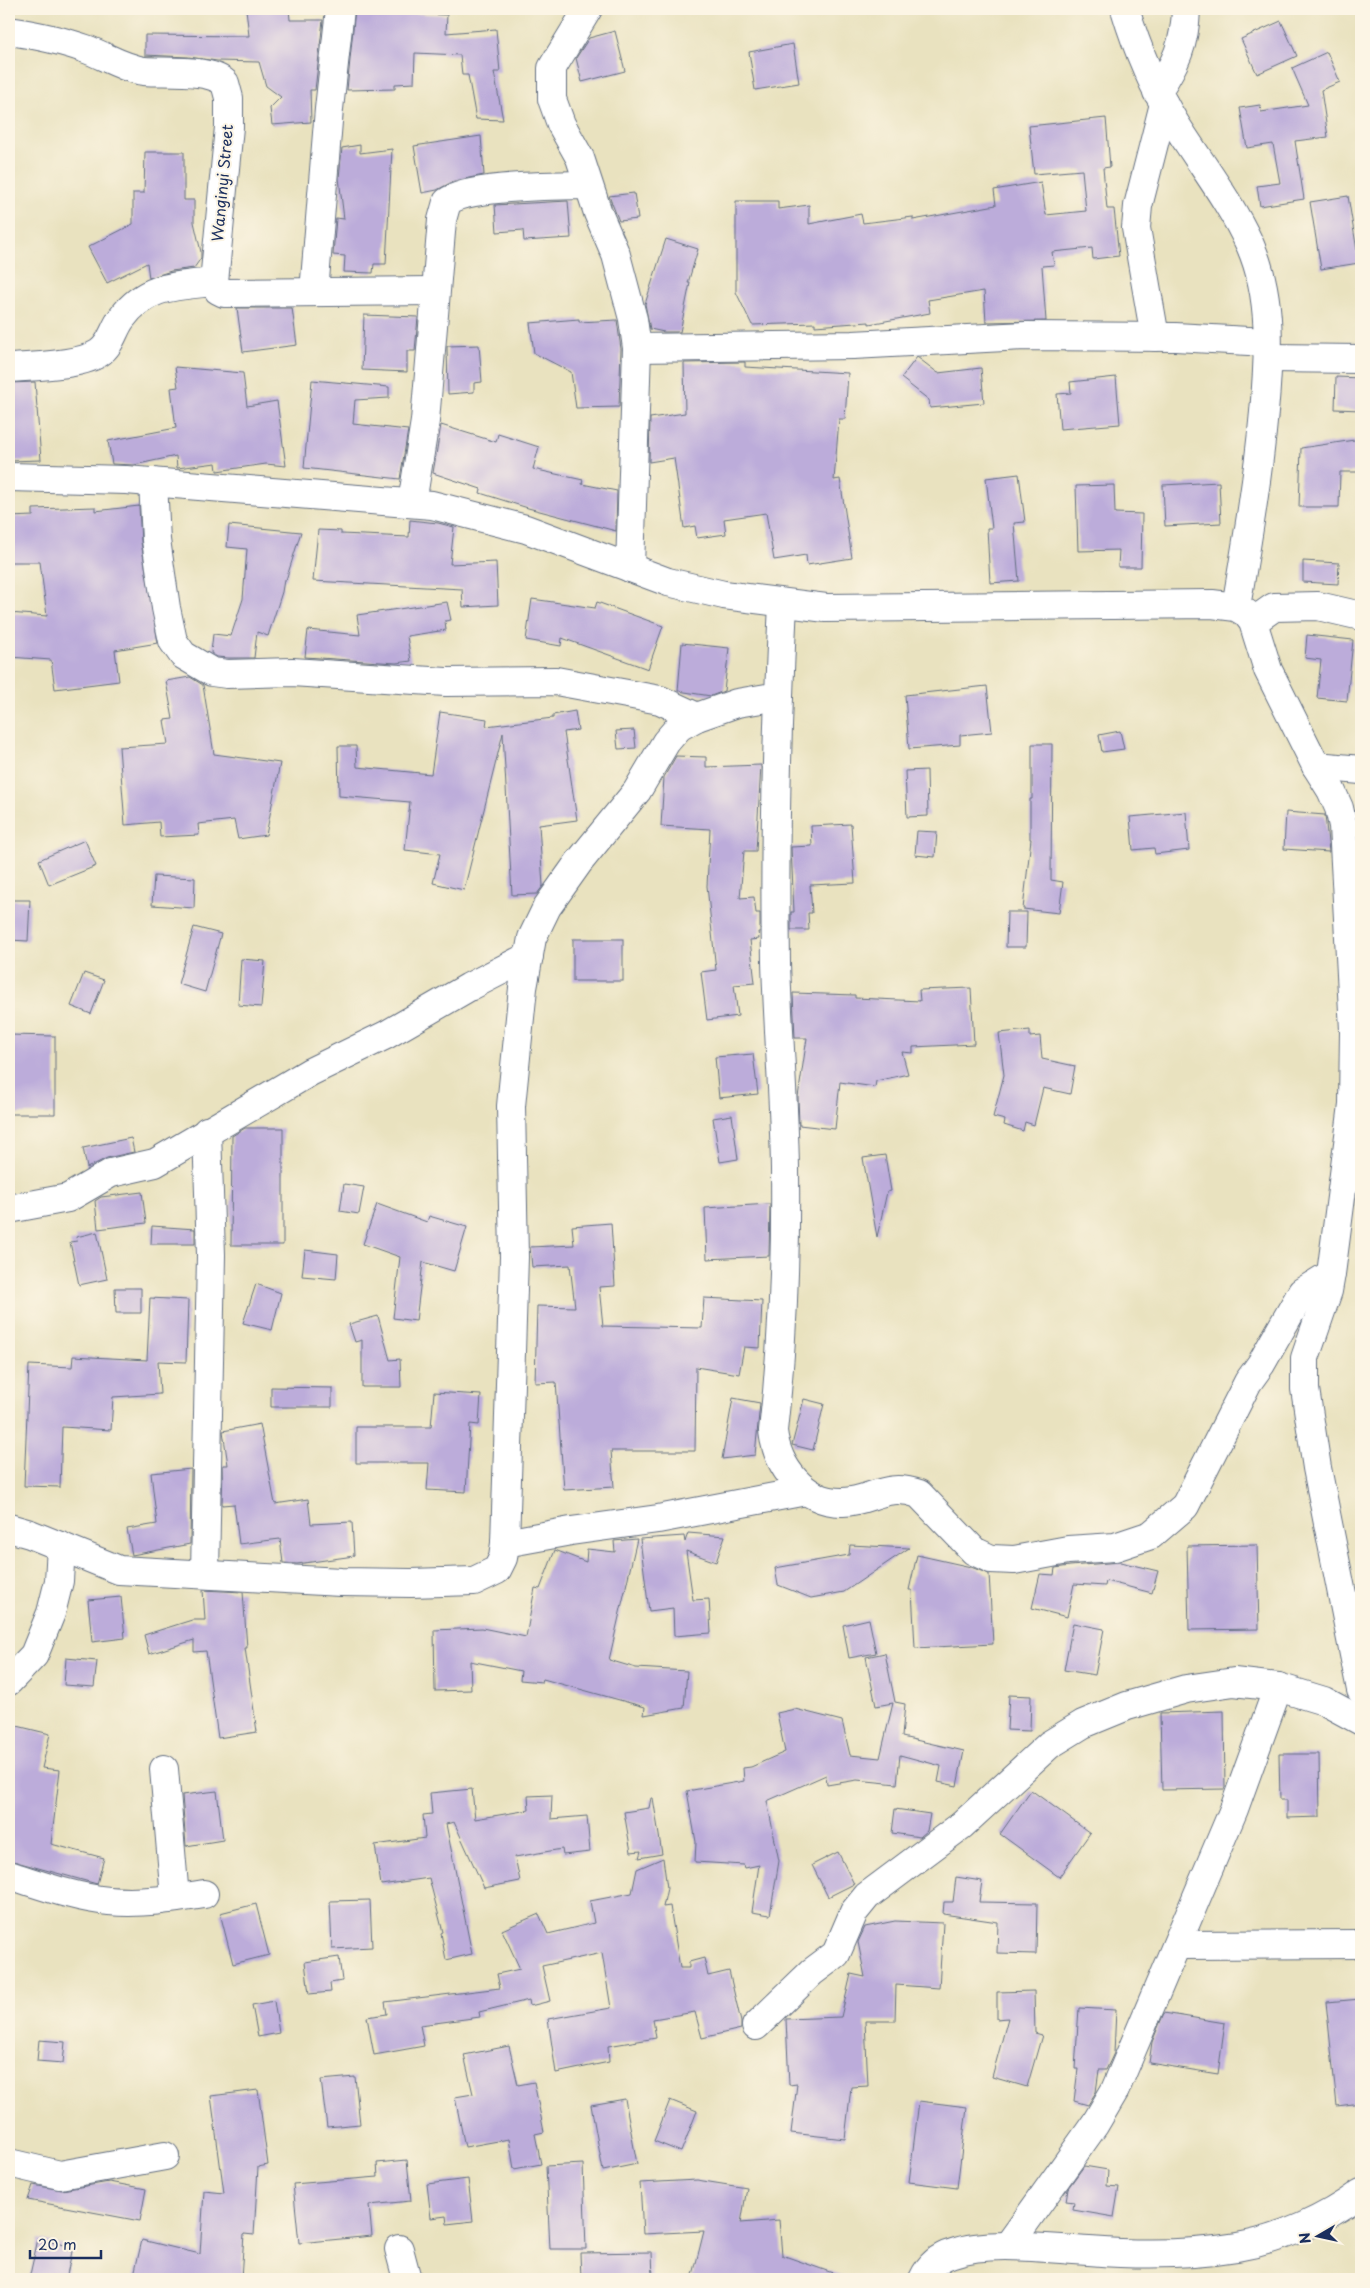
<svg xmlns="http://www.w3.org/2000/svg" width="1370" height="2288" font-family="'Playpen Sans',sans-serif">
	<rect width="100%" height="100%" fill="#fcf5e5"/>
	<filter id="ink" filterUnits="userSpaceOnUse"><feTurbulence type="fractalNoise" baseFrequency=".02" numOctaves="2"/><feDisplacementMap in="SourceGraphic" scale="10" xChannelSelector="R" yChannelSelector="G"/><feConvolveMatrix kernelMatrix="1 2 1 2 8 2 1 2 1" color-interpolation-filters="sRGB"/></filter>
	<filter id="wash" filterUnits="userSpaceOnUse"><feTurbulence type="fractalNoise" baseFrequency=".0096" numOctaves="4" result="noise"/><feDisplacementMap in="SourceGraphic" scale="20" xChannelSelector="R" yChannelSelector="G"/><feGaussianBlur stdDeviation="1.12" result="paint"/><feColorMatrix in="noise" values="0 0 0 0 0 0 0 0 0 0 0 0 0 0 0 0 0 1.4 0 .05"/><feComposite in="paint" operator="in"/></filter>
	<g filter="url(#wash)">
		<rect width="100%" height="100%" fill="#e9e2bf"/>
		<g id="blocks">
			<g fill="#bcacda">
				<path d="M246,9H289L290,20H323L315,90H310L311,122L272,125L270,108L281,97L266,86L259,62L217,61L188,57L145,55V35L249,36Z"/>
				<path d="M355,9H401L402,13L447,15L446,33L496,29L500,72H494L503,120L476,119L468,75H462L460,55L415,53L414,83L395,84V89L347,90Z"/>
				<path d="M1281,21L1297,56L1257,74L1241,39Z"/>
				<path d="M615,31L625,71L582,82L576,58L589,38Z"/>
				<path d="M793,44L799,83L755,90L749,52Z"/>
				<path d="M1327,52L1340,82L1321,90L1328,137L1295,141L1304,199L1260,206L1257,186L1280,183L1273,144L1247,148L1240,108L1260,105L1261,112L1308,105L1292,68Z"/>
				<path d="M1106,118L1110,167L1103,168L1107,209H1114L1119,256L1093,259L1092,248L1052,252L1054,265L1042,266L1046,321L986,322L984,291L928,300L930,313L869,324V322L815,326V323L752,325L736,292V201H778V209L809,205V224L861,214L863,223L913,217V220L996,205L994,190L1041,182L1046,215L1086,211L1082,170L1034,174L1029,126Z"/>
				<path d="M481,136L484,175L454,181L437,190L422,193L414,146Z"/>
				<path d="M360,145V153L392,149L386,264H374L373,273L344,272L345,256L333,255L336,218L344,219L339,178L342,148Z"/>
				<path d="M145,152H184V200H194V222L201,252V258L194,268L171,271L149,278L147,263L107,283L88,247L133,224V193H144Z"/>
				<path d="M634,193L638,219L619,221L609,196Z"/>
				<path d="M1348,196L1359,263L1321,269L1310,202Z"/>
				<path d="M568,201L571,238L524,241L523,230L497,232L495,205Z"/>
				<path d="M666,239L698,249L688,283H690L680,332H664L650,329L645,304Z"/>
				<path d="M237,308H292L297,345L243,352Z"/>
				<path d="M364,315L418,317L415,351H407V372L362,370Z"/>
				<path d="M579,319V322L617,320L621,349L619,407L576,408L571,372L534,353L530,323Z"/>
				<path d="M479,345L482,382L474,383V392L448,394L447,346Z"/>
				<path d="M917,357L938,373L981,368L984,403L930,408L929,400L901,378Z"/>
				<path d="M745,362V367L848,373L845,419H839L834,480L840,479L852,558L807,565L806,555L774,560L766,513L724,519L726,534L697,538L695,526L684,528L674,458L649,462L650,418L685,413L684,363Z"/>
				<path d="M175,367L243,373L247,406L277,401L286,466L266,464L217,471L216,463L177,468L176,456L134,465L112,464L108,441L176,428L171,388L178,387Z"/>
				<path d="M1116,377L1120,424L1060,429L1057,394L1071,393L1070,382Z"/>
				<path d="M1336,377L1361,378V410L1335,409Z"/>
				<path d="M312,380L389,387V398L355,400L353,424L408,430L400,479L304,468Z"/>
				<path d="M35,382L41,460L9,461V383Z"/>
				<path d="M441,425L496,442L498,434L539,447L533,469L583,480L582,484L617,491L616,531L528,508L480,493L481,489L433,473Z"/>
				<path d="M1361,439V472H1340L1339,507H1299L1301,448Z"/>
				<path d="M1019,474L1025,522L1014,523L1019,581L990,583L987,528H992L986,478Z"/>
				<path d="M1219,482L1221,523L1165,526L1163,485Z"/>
				<path d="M1114,485L1115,513L1142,514L1141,567H1118L1119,550L1078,551L1076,486Z"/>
				<path d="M139,506L141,542L158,643L115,650L119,681L55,689L51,660L9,657V613L47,616L40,562H9V517L33,516V509L95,507V511Z"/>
				<path d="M410,520L438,523L454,527L450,564L496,562L498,605L463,607L462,589L313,581L318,530L341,531V534L409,537Z"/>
				<path d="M229,525L301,532L286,580H284L282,592L268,636L257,632L254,658H228L217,657L211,653L213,634L231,636L243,599L247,549L227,547Z"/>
				<path d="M1303,561L1339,563L1338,584L1303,582Z"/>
				<path d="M532,599L595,608L597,602L663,626L648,669L562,638L561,646L526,640Z"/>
				<path d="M447,602L451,620L445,621L446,630L407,636L411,661L396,663L305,657L308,630L360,635L357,615Z"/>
				<path d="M1307,635L1353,640L1347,701L1317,698L1321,660L1305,658Z"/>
				<path d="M682,643L729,648L724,691L711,696L678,691Z"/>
				<path d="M190,677L203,685L214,754L280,763L266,835L238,839L234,820L198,824L199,835L160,837L159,822L125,825L119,747L168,744L164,720L173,719L166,681Z"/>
				<path d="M987,686L992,732L960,735V745L909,749L905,695Z"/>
				<path d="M575,711L578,730L564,732L577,820L539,825L543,886L537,894L512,895L503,733L464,890L433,883L440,854L405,850L410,802L339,796L338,746H356L357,767L431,774L440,712L487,719L486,726L553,718V715Z"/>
				<path d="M634,730L636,748L618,749L616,731Z"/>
				<path d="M1120,731L1124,749L1102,752L1099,735Z"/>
				<path d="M1032,744H1052L1051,880L1063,882L1059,913L1023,909L1031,839H1030V799H1032Z"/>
				<path d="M676,756L706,757V767L761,765L756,851H744L740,898L754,897L756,913H760V932H758L759,939L750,940L755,983L734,985L738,1016L707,1020L701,972L716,970L707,886L710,829L661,826L664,777Z"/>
				<path d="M927,770L928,816L907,817L905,771Z"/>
				<path d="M1186,812L1189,850L1155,854L1154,848L1133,850L1130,817Z"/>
				<path d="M1286,812L1325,815L1329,852L1284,849Z"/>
				<path d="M851,824L855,883L810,885L812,913H808L809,930H791V912H794L791,847L812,846L811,826Z"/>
				<path d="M917,831L937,832L935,857L915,855Z"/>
				<path d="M85,840L96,866L49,885L39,860Z"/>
				<path d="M154,876L195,878L194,908L152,905Z"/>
				<path d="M9,900H30L28,941L9,940Z"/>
				<path d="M1007,912H1027L1026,947H1006Z"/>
				<path d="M194,927L221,934L205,992L178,984Z"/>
				<rect x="573" y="939" width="50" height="42"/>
				<path d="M241,959L265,961L261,1007L238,1005Z"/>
				<path d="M84,973L104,980L91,1014L71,1006Z"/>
				<path d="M971,988L974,1044L913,1047V1053L902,1052L908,1074L876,1081L875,1087L840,1082L835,1129L799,1125L798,1097L807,1038H795L793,993L855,995V998L920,1001L919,990Z"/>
				<path d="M1030,1030V1037L1040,1036L1042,1059L1075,1066L1070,1094L1043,1088L1034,1125L1025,1122L1023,1131L1004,1125L1005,1120L993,1117L1004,1075L999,1033Z"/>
				<path d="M9,1035L55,1036V1114H9Z"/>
				<path d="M753,1054L758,1094L719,1098L715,1057Z"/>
				<path d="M732,1115L738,1159L720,1162L713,1118Z"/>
				<path d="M245,1128H283V1245H231L232,1136Z"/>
				<path d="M131,1138L134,1152L107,1158L87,1168L83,1148Z"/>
				<path d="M885,1155L891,1191L887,1192L877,1237L863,1158Z"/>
				<path d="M344,1184L364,1187L359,1214L340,1211Z"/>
				<path d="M142,1192L146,1223L98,1229L95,1201L101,1197Z"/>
				<path d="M377,1204L427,1222L429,1216L467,1227L454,1271L423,1262L416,1321L393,1318L400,1257L363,1244Z"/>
				<path d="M770,1204L769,1256L707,1259L705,1208Z"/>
				<path d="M611,1223L615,1286L599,1287L603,1326L702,1328L704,1298L762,1301L760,1348L744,1347L739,1374L696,1367L695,1451H611L614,1487L564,1490L556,1382L535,1383L537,1306L575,1307L570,1265L532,1267L530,1247L574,1245L572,1226Z"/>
				<path d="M152,1226L195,1229V1244H151Z"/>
				<path d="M97,1232L107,1279L79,1285L70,1242L77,1241L76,1237Z"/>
				<path d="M305,1250L338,1254L336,1279L302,1276Z"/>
				<path d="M256,1284L281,1293L272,1330L243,1323Z"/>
				<path d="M115,1288H141V1313H116Z"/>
				<path d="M150,1298L188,1300L186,1362L158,1361L160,1394L113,1397L111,1430L62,1427L60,1487L24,1486L29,1365L72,1367L73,1356L147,1360Z"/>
				<path d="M378,1316L390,1360L400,1359L401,1387H362V1340L355,1342L349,1324Z"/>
				<path d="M271,1387L332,1388V1407H271Z"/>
				<path d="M434,1392L481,1395L479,1425L470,1424L466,1492L427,1490L429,1463H356V1427H431Z"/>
				<path d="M733,1398L760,1403L755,1455L722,1459Z"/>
				<path d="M804,1399L824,1404L813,1450L792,1445Z"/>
				<path d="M260,1424L275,1504L308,1499L311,1524L352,1522L354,1556L297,1564L283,1563L280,1539L239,1544L234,1504L222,1505L223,1465H228L223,1431Z"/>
				<path d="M191,1469L190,1544L132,1555L127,1529L157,1524L151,1473Z"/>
				<path d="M688,1533L725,1536L716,1562L686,1551L693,1600L709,1599L711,1633L674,1636L673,1608L649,1611L640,1539L684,1536L685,1542Z"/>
				<path d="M637,1539L609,1660L636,1668L687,1671L684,1708L644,1715L645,1707L543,1679L542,1682L520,1680L521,1671L470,1661L471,1690L435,1691L434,1630L482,1628L526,1637L535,1588L540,1589L555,1550L586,1562L587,1549L615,1552L614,1541Z"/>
				<path d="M850,1545L909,1548L844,1592L811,1598L778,1585L775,1568L849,1555Z"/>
				<path d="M1257,1545L1259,1629L1189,1630L1187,1546Z"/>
				<path d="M917,1555L971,1567L989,1574L993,1644L915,1648L912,1590H909Z"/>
				<path d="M1120,1562L1158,1571L1152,1593L1106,1581L1105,1586L1074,1584L1067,1617L1032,1608L1040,1574L1054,1575L1055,1568L1070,1566Z"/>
				<path d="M203,1590L243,1592L247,1648H245L257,1732L218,1738L206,1651L194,1652V1640L149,1654L144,1635L192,1620H205Z"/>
				<path d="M121,1597L125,1638L92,1642L88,1600Z"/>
				<path d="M869,1619L876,1653L849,1658L843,1625Z"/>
				<path d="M1073,1623L1104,1629L1095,1675L1064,1670Z"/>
				<path d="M885,1653L895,1702L905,1704L902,1737L964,1751L957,1786L938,1782L941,1766L900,1755L897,1784L857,1780L827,1785L826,1775L767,1801L779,1861L770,1915L752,1912L759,1865L745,1868L744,1865L695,1862L696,1842L687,1791L744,1781L743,1768L751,1767L785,1752L777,1713L795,1709L842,1721L850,1755L880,1758L893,1703L876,1706L866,1657Z"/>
				<path d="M66,1658L97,1661L94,1687L64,1685Z"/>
				<path d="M1009,1695L1031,1696L1030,1731L1007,1730Z"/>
				<path d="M1224,1711L1225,1789L1162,1790L1160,1713Z"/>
				<path d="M9,1724L50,1734L42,1768L60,1770L51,1844L104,1858L97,1884L9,1860Z"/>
				<path d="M1279,1754H1319L1320,1817L1287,1818V1800H1280Z"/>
				<path d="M472,1789L475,1819L529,1810L528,1796L552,1795L551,1819L587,1816L590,1852L563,1855L562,1849L515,1857L520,1881L484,1888L454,1822L446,1824L472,1954L446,1960L441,1933L443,1932L429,1878L381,1885L375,1845L425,1838L423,1815L432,1814L430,1793Z"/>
				<path d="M1031,1790L1090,1833L1059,1877L1000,1834Z"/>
				<path d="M217,1791L223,1840L186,1846L182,1795Z"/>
				<path d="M651,1798H653L662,1854L639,1858L641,1851L631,1852L624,1812L649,1808Z"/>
				<path d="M895,1809L930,1814L927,1831L920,1837L892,1833Z"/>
				<path d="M838,1852L854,1884L828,1897L812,1865Z"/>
				<path d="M663,1858L667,1888L663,1907L670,1906L680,1968H689V1962L704,1958L708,1976L729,1971L741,2022V2029L702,2038L695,2012L653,2019L656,2038L608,2046L609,2062L556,2073L548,2019L611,2008L602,1953L542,1966L550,2001L530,2006L529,2000L479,2012L480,2017L420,2025L424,2046L374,2055L367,2017L387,2014L385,2002L500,1988L497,1974L520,1969L502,1930L539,1914L548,1934L594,1923L590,1901L632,1893L637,1869Z"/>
				<path d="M956,1877L982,1881L979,1902L1037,1903L1036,1954L997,1953L998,1922L943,1914L944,1902H953Z"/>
				<path d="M370,1900L372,1947L332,1949L330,1901Z"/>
				<path d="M256,1904L269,1955L233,1964L220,1913Z"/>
				<path d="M895,1921L943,1923L939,1988L896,1985L895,2021H865L868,2086L851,2087L845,2139L791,2133L797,2084L789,2085L786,2019L841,2017L851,1974L865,1977L858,1942L865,1927Z"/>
				<path d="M339,1957L342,1981L330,1983L331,1992L309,1994L305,1962Z"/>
				<path d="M1034,1991L1035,2033L1042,2035L1027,2087L992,2077L1008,2018L997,2019V1992Z"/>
				<path d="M1361,1999V2103L1337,2106L1326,2002Z"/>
				<path d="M274,2001L279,2033L258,2037L252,2005Z"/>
				<path d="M1079,2008L1116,2010L1114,2053L1106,2070H1099L1096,2092L1088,2105L1074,2101L1078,2069H1075Z"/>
				<path d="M1164,2013L1225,2023L1218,2074L1149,2063L1152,2042Z"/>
				<path d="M39,2040L65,2042L63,2063L37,2061Z"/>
				<path d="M509,2046L518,2085L534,2082L544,2132L535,2134L541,2164L514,2169L509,2139L465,2147L455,2097L473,2094L464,2055Z"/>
				<path d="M355,2077L360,2124L327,2127L321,2080Z"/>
				<path d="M258,2090L268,2165L258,2167L254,2235L244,2234L241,2279H133L142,2240L200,2254L204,2191L224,2193L211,2096Z"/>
				<path d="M625,2099L637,2164L603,2171L591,2105Z"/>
				<path d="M670,2100L697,2111L681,2152L654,2141Z"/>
				<path d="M919,2101L967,2107L957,2188L909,2182Z"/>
				<path d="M407,2160L411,2201L369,2205L372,2236L299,2243L293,2184L378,2177L377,2163Z"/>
				<path d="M583,2164L586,2249H550L546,2166Z"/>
				<path d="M1084,2166L1108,2170L1107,2186L1119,2187L1114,2217L1073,2210L1074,2202L1066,2201L1068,2188Z"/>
				<path d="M468,2179L473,2221L447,2224L446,2216L431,2218L427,2184Z"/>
				<path d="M697,2180L747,2188L741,2223L779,2220L782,2255L844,2277L843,2279H692L704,2231L643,2234L640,2183Z"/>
				<path d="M109,2182L146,2189L140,2221L28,2200L33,2185L62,2190Z"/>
				<path d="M38,2239L73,2247L66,2279H29Z"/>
				<path d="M652,2252L653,2279H581L580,2253Z"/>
			</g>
		</g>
	</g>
	<g filter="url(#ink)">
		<use href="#blocks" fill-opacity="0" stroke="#636e80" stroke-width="1"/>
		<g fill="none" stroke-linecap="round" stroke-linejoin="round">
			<g stroke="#636e80" stroke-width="30">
				<g id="street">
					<path d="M588,9L552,68V99L561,124L580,158L598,213L616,255L633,319L637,348L630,568"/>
					<path d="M1125,9C1137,49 1153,87 1175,123C1200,163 1230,201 1250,245C1273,297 1269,357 1264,412C1258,478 1247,542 1236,607"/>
					<path d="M9,31C36,35 61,40 86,49C105,56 123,68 144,71C165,73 209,68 225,83L229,98V127L214,282L218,290L224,293L435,291"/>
					<path d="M1157,92C1176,63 1185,44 1186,9"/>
					<path d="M314,292L329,109L340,9"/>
					<path d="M1155,337L1136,228L1138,206L1164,104"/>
					<path d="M637,348L853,345L1025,336L1175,337L1267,342"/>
					<path d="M1268,358L1361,359"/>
					<path d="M9,368C31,367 81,365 99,353C112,344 113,330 122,318C146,285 176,286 214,282"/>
					<path d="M9,477L126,480L432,505L526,529L668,582L724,595L826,608L1212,604L1236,607L1246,613L1253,622L1268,670L1316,766L1331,790L1339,808L1343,826L1354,1030L1353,1105L1331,1274L1328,1291L1305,1358V1389L1317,1468L1361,1690"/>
					<path d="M153,482L156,540L166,608L173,641L183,655L212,672L227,674L292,672L446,682L556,681L660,700L697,717"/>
					<path d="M412,503L425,421L442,220L447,202C468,185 558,186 588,185"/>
					<path d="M783,604C777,723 774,843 776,962C778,1031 784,1100 785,1169C786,1257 783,1344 773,1431C777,1466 804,1503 843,1502C872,1501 885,1482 919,1494L974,1551L991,1559L1014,1560L1068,1550L1115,1547L1151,1535L1185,1506L1248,1382L1261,1364L1302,1292L1331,1274"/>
					<path d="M1253,622L1274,607L1318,606L1361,616"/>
					<path d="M1316,766L1361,770"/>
					<path d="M9,1209L68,1198L111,1173L155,1163L310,1072L386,1035L469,987L529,956"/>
					<path d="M9,1528L30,1534L119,1570L341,1582L411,1583L474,1581L497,1570L503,1558L505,1543L514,1257L511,1106L523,988L532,938L547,907L579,862L637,791L666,742L679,727L697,717L737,703L779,696"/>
					<path d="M505,1543L571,1531L658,1519L806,1491"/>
					<path d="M205,1573L211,1255L207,1131"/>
					<path d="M9,1681L34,1655L51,1613L59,1581L61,1546"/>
					<path d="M164,1769L175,1898"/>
					<path d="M9,1875C41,1885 75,1898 109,1901C141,1904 173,1899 204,1894"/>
					<path d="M1178,1945L1361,1944"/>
					<path d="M756,2026L812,1972L836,1954L854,1912L867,1896L962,1825L1049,1745L1083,1724L1127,1706L1186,1689L1234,1682L1278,1687L1324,1701L1361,1721"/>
					<path d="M9,2163L60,2175L165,2156"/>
					<path d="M1008,2246L1095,2124L1115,2090L1234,1809L1278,1687"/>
					<path d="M399,2249L407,2279"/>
					<path d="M923,2279C929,2266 938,2257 953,2253C991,2240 1049,2249 1089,2251C1138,2255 1188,2255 1237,2247C1280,2240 1326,2219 1361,2193"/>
				</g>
			</g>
			<use href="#street" stroke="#fff" stroke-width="28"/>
		</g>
	</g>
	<g text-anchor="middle" stroke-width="4" stroke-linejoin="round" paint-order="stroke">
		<g font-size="15" fill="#1b2f5e" stroke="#fcf5e5">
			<text transform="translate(223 183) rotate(-85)" y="5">Wanginyi Street</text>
		</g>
	</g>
	<rect width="1370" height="2288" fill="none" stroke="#fcf5e5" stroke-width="30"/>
	<g transform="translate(1318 2236) rotate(261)" stroke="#fcf5e5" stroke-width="4" paint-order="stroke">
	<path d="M0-4L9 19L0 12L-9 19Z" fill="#1b2f5e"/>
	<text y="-8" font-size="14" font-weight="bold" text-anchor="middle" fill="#1b2f5e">N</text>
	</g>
	<path d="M30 2250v8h71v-8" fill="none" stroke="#1b2f5e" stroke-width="2.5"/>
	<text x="38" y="2250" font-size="15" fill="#1b2f5e" stroke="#fcf5e5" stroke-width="4" paint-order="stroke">20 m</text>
</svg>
